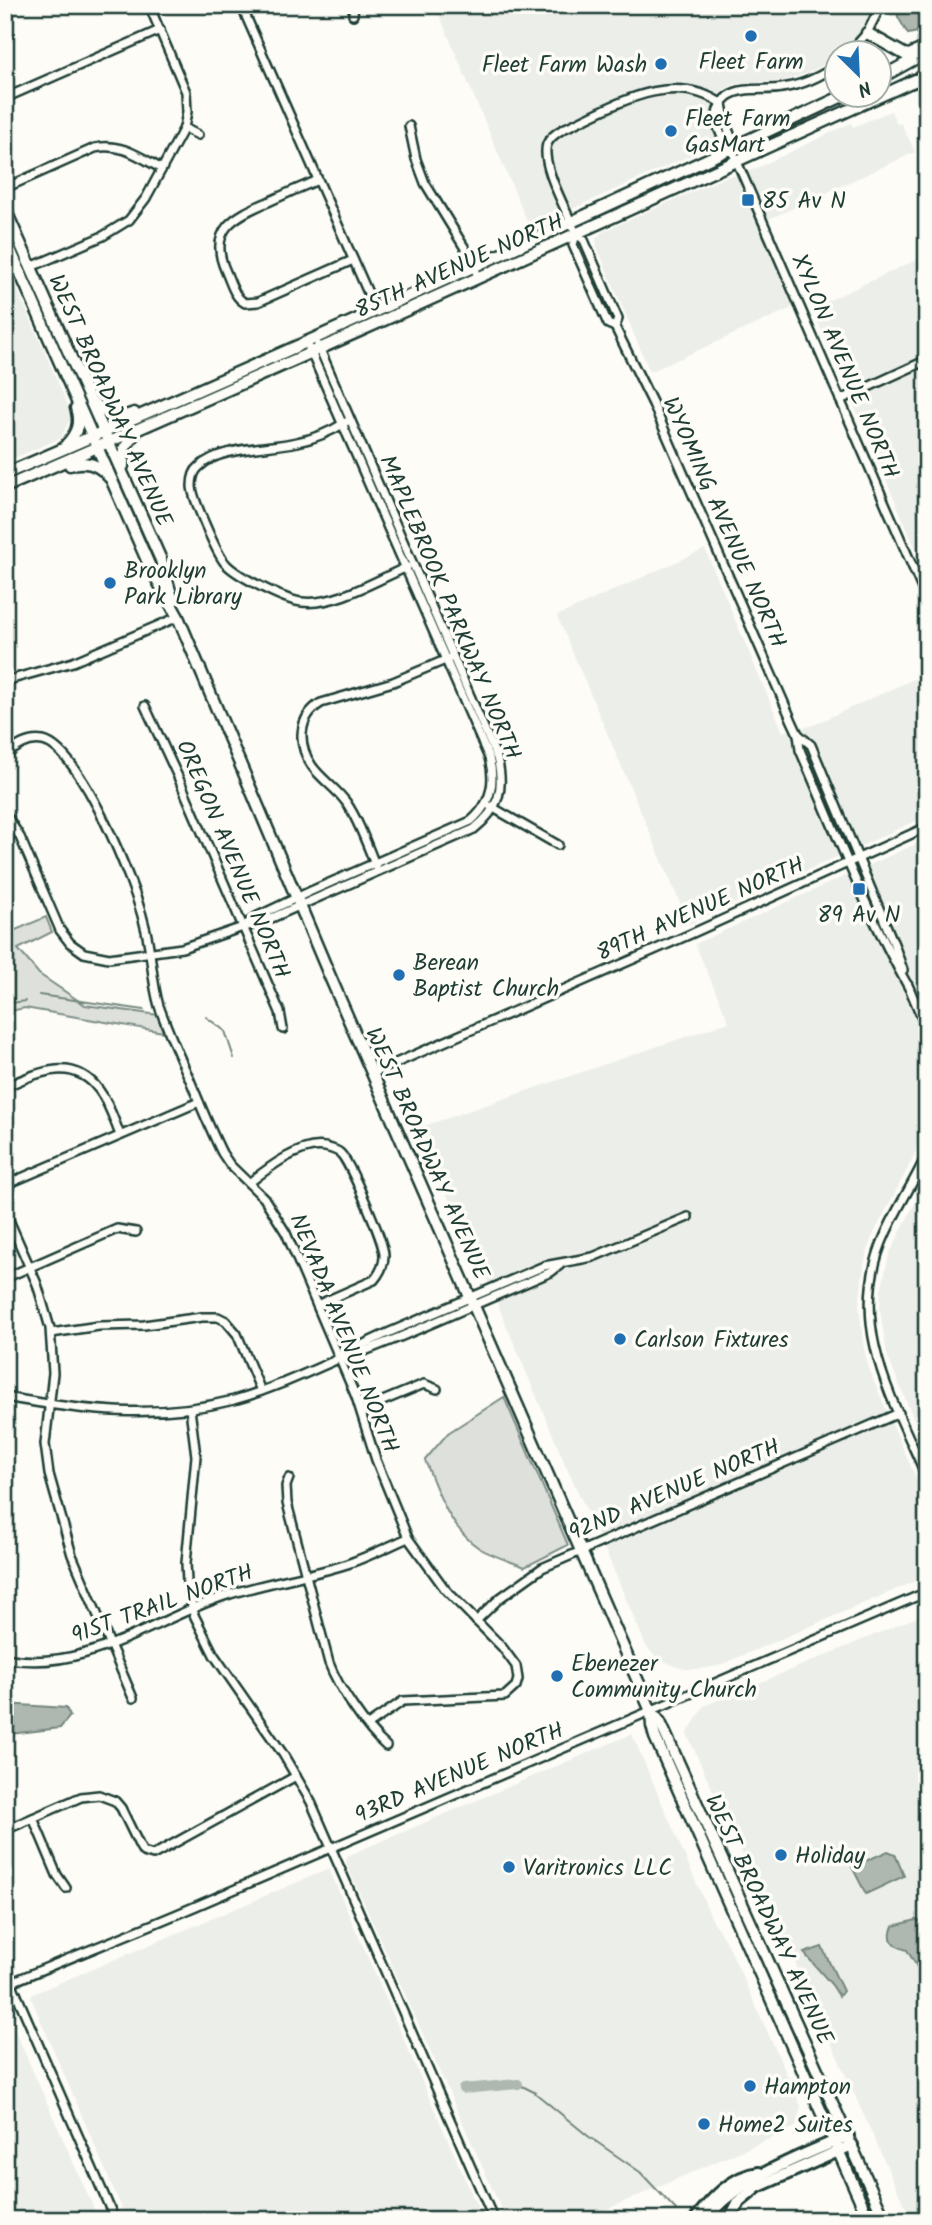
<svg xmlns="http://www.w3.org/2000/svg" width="932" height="2225" font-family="Kalam,sans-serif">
	<rect width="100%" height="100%" fill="#fdfcf7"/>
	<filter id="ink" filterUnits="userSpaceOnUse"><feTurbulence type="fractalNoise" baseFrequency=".0143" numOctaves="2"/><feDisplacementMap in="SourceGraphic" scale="14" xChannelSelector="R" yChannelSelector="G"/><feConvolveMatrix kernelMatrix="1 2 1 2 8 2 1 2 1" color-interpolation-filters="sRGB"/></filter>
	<g filter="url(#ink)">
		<g fill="#eceee9">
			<path d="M435,5H874L859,33L849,44L831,60L813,71L784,81L735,84L723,90L712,105L714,129L720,142L530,228Z"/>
			<path d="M891,111L897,124L901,123L915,152L758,224L794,307L650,372L597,247L596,239L602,232L728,176H736L759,167L851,123L853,127Z"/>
			<path d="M927,255V575L812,308Z"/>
			<path d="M5,261L72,415L61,438L5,462Z"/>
			<path d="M705,549L783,732L811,726L927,673V816L689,924L557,616Z"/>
			<path d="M927,839L925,1120L922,1136L910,1164L872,1237L864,1264L859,1306L864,1349L870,1372L927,1504V1576L718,1666L700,1669H685L674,1666L654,1655L646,1646L607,1554L568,1471L486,1277L452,1206L418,1128L729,1022L695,944Z"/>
			<path d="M927,1179V1451L887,1355L880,1310L881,1291L889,1255Z"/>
			<path d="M927,1613V2220H911L783,1936L755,1882L687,1734L704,1706Z"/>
			<path d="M632,1734L712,1919L729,1947L801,2106L796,2127L582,2220H511L505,2217L346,1863L347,1856Z"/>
			<path d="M329,1869L483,2220H127L31,1998L33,1994Z"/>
			<path d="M5,2008L73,2162L99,2220H5Z"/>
		</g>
		<g fill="#dde0db" stroke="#7e8e88" stroke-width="2">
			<path d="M46,917L52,932L18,949L39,974L85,1005L158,1015L163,1032L25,1008L5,1012V931L11,932Z"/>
			<path d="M504,1397L568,1545L525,1567C510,1561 492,1556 479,1548C450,1529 437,1491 425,1460L448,1433Z"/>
		</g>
		<g fill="#aeb8b1" stroke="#75877f" stroke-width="2">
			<path d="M897,5H927V30L908,34L898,17Z"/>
			<path d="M5,1704L66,1708L70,1716L60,1728L10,1734L5,1737Z"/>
			<path d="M888,1851L895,1854L904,1876L866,1894L852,1867Z"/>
			<path d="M916,1920L924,1922L927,1925L926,1976L919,1970L907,1950C893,1946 887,1940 893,1926Z"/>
			<path d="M822,1947L843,1991L839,1996L832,1985L804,1953Z"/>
		</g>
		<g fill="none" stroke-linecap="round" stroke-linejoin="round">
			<g stroke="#75877f" stroke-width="2">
				<path d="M39,995L144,1010"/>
				<path d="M5,1004L25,1001"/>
				<path d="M206,1017L225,1031L234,1058"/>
				<path d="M518,2084L534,2092L588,2136L640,2172L676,2210"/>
			</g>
			<path stroke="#aeb8b1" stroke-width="10" d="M463,2089L518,2084"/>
			<g stroke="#1f3d34" stroke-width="12">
				<g id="minor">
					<path d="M241,5L376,311"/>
					<path d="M5,8L12,5"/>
					<path d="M353,15L354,5"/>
					<path d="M850,52L867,33L881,5"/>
					<path d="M838,64C822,76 802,85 782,88C766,91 742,86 728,96C710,110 716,134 731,148L927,600"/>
					<path d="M5,98L160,30"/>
					<path d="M722,104L726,124L732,139L731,148"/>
					<path d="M409,126L416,159L425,183L466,250L479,278"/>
					<path d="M184,128L198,135"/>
					<path d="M318,180C301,187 285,194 268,202C234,216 207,230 226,272C231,283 234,297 245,303L258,302L353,260"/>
					<path d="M5,188L95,148C120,142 140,157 162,169"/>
					<path d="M576,234L573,245L608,324L615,327L653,404L792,721L798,734L800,750C835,830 866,912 909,988"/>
					<path d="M31,267L103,236L129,220L146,198L184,128L187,112L186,92L149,5"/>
					<path d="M615,327L618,319L584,240L576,234C568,212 540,165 547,144C550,137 556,133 563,129C612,107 671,68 722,104"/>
					<path d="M306,341L489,758C496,783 491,804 471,821L311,891L256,917L243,927L258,924L474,829C499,809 505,789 497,758L318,345"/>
					<path d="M840,400L927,360"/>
					<path d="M346,422C332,431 313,439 297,442C269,449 220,446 199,467C194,471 192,479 192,486C192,497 218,557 226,564C237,576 286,601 302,602C335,606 377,580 407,567"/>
					<path d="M5,681L73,662L178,617"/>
					<path d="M145,706L179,779L280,1012L283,1029"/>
					<path d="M798,734L811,745L894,944L903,970"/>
					<path d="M5,756C16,747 28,738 43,741C81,749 135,885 144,923C152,950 151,979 159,1006C168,1031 179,1056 190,1080C200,1104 210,1129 222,1153L230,1165L264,1198L286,1233L356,1397L376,1460L408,1538L445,1589L502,1647L516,1666L518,1679L516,1686L505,1696L403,1701L368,1725"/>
					<path d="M490,806L558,845"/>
					<path d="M5,813L20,837L60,930L70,943L84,953L109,958L182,948L243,927"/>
					<path d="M376,867C367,845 359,821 346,802C336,788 321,779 312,766C297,744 298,717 321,703L393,682L450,658"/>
					<path d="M908,985L927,1030"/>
					<path d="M373,1073L693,933L927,827"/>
					<path d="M5,1087C37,1073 73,1055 99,1090C109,1103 114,1120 120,1135"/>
					<path d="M927,1154C913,1185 893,1213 881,1245C849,1330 894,1401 927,1478"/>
					<path d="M249,1183C267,1169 301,1142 325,1147C329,1148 337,1150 340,1153C349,1160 385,1244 384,1256C384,1266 380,1273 374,1280L317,1305"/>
					<path d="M5,1185L199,1102"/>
					<path d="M5,1211L37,1284L50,1328L53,1373L45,1444L49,1474L72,1555L133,1698"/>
					<path d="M5,1278L117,1229L136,1232"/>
					<path d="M51,1333L99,1326L144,1325L202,1317H218L226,1321L237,1334L261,1391"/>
					<path d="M339,1359L347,1352L390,1332L544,1266L593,1257L688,1217"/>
					<path d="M5,1397C84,1411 155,1420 234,1400C270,1390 304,1374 338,1359L347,1358L400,1337L551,1272L560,1265"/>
					<path d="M190,1409L196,1456L186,1563L187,1582L194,1615L214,1655L283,1754L311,1802L494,2220"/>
					<path d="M361,1410L424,1384L437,1389"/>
					<path d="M289,1478L286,1486L287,1503L329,1663C338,1687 366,1729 386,1746"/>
					<path d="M476,1621L500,1598L542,1568L899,1413"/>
					<path d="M5,1658C84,1674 153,1620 224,1596C263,1583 305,1577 344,1565C366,1558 387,1547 408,1538"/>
					<path d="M33,1818L57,1875L66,1888"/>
					<path d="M5,1830L81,1797L99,1795L115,1801L121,1808L140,1847L143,1852L153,1855L296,1776"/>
					<path d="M5,1968L115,2220"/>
					<path d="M5,1985C69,1958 133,1933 196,1906C439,1801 683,1697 927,1592"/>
				</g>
			</g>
			<g stroke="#1f3d34" stroke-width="15">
				<g id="major">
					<path d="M867,33L904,54L909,55L927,47"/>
					<path d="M880,78L920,56"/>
					<path d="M5,209L161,560L173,601"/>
					<path d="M5,238L150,567L178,617L331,979L651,1711L660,1722L885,2220"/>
					<path d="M94,403C106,414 118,420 134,413"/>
					<path d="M66,445C77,434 81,423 76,408"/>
					<path d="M70,465C85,460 99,464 109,477"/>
					<path d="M123,466L124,449L135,433"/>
					<path d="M5,474C288,353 568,225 847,94"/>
					<path d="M5,487C311,355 614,216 918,79"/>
					<path d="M651,1711L652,1726L655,1737L869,2220"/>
				</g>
			</g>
			<g stroke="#1f3d34" stroke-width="16">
				<g id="highway">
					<path d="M911,82L927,76"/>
					<path d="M695,2220C711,2200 732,2176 759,2173"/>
					<path d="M705,2220C739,2178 799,2157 848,2136"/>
					<path d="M730,2220L739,2202L757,2187L852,2145"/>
				</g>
			</g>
			<use href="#minor" stroke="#fdfcf7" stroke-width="7"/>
			<use href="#major" stroke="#fdfcf7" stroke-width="10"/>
			<use href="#highway" stroke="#fdfcf7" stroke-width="10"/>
		</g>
	</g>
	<g fill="#1f6fb2" stroke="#fdfcf7" stroke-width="2.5">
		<circle cx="751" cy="36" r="7"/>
		<circle cx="661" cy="64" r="7"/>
		<circle cx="671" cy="131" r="7"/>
		<rect x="741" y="193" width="14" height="14" rx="3.5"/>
		<circle cx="110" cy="583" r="7"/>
		<rect x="852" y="882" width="14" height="14" rx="3.5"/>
		<circle cx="399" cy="975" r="7"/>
		<circle cx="620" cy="1339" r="7"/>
		<circle cx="557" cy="1676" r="7"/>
		<circle cx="781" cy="1855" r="7"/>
		<circle cx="509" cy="1867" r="7"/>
		<circle cx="750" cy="2086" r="7"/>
		<circle cx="704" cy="2124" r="7"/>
	</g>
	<g text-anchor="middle" stroke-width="7" stroke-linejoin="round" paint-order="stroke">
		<g font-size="23" fill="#1f3d34" stroke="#fdfcf7" text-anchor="start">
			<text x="751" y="69" text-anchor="middle">Fleet Farm</text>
			<text x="647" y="72" text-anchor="end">Fleet Farm Wash</text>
			<text x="685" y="126">Fleet Farm<tspan x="685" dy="26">GasMart</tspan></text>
			<text x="762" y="208">85 Av N</text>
			<text x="124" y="578">Brooklyn<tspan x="124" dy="26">Park Library</tspan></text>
			<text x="859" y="922" text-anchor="middle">89 Av N</text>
			<text x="413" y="970">Berean<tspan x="413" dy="26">Baptist Church</tspan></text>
			<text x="634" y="1347">Carlson Fixtures</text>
			<text x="571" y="1671">Ebenezer<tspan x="571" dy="26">Community Church</tspan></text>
			<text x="795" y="1863">Holiday</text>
			<text x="523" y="1875">Varitronics LLC</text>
			<text x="764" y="2094">Hampton</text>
			<text x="718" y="2132">Home2 Suites</text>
		</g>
		<g font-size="23" fill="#1f3d34" stroke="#fdfcf7">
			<text transform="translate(459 265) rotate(-24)" y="8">85TH AVENUE NORTH</text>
			<text transform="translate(846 366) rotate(67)" y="8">XYLON AVENUE NORTH</text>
			<text transform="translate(111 400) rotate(66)" y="8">WEST BROADWAY AVENUE</text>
			<text transform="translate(725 522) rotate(66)" y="8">WYOMING AVENUE NORTH</text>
			<text transform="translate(451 607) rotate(67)" y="8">MAPLEBROOK PARKWAY NORTH</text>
			<text transform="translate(234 859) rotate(67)" y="8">OREGON AVENUE NORTH</text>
			<text transform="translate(700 908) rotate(-24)" y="8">89TH AVENUE NORTH</text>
			<text transform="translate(428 1153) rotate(66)" y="8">WEST BROADWAY AVENUE</text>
			<text transform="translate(345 1333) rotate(68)" y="8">NEVADA AVENUE NORTH</text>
			<text transform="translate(674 1489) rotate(-23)" y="8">92ND AVENUE NORTH</text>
			<text transform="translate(162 1603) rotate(-20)" y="8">91ST TRAIL NORTH</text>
			<text transform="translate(459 1772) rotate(-23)" y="8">93RD AVENUE NORTH</text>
			<text transform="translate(770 1919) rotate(65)" y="8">WEST BROADWAY AVENUE</text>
		</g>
	</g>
	<rect width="932" height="2225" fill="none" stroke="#fdfcf7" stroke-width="28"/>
	<rect x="14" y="14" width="904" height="2197" fill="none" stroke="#1f3d34" stroke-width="2.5" filter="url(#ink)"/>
	<g transform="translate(858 74) rotate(156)"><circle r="33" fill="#fdfcf7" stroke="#a4b0a9" stroke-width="2"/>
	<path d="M0-5L12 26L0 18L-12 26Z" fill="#1f6fb2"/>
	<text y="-10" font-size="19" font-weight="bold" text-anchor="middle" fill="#1f3d34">N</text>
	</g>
</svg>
